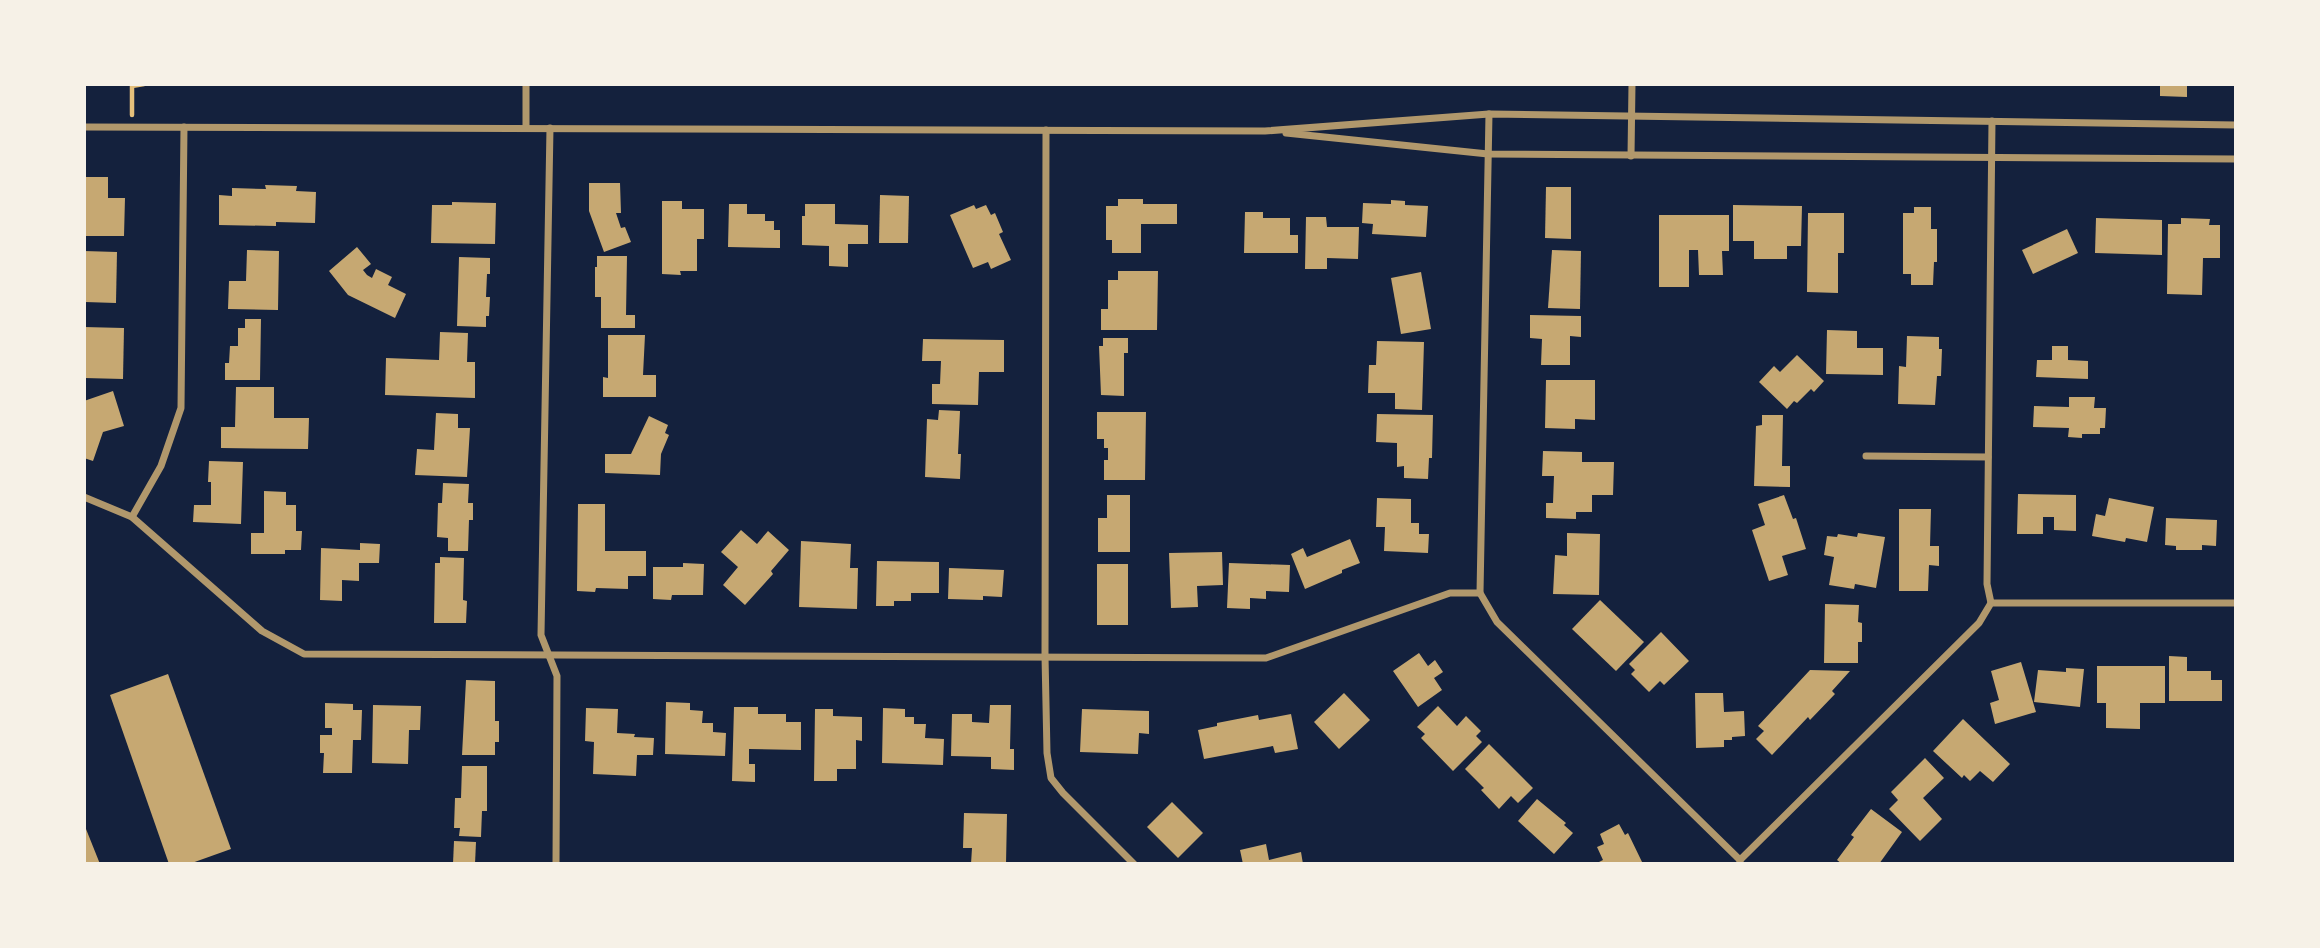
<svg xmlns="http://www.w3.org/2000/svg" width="2320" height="948" font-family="Mulish,sans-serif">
	<rect width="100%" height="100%" fill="#14213d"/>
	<g fill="#c6a872">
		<path d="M2160,84H2187V97L2160,96Z"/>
		<path d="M84,177H108V198H125L124,236H84Z"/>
		<path d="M589,183H620L621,213H616L621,228L625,227L631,242L604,252L589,211Z"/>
		<path d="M265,185L297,186L296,191L316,192L315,223L276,222V226L219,225V195L232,196V188L266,189Z"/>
		<path d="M1546,187H1571V239L1545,238Z"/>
		<path d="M880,195L909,196L908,243H879Z"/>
		<path d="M1118,199H1143V204H1177V224H1141V253H1112V240H1106V206H1118Z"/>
		<path d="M1391,200L1405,201V205L1428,206L1426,237L1372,234L1373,224L1362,223L1363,203L1391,204Z"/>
		<path d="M662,201H682V209H704V239H697V271H680L681,275L662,274Z"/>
		<path d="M452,202L496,203L495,244L431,243L432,205H452Z"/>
		<path d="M729,204H747V214H765V221H774V230H780V248L728,247Z"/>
		<path d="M805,204H835V224L868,225V244H848V267L829,266V246L802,245V216H805Z"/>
		<path d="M974,205L976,209L986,205L991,215L995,213L1003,232L999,234L1011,260L991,269L988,262L973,268L950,215Z"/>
		<path d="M1733,205L1802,206L1801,246H1787V259H1754V241H1733Z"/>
		<path d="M1914,207H1931V229H1937V262H1934L1933,285H1911V274H1903V213H1914Z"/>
		<path d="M1245,212H1263V218H1290V235H1298V253H1244Z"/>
		<path d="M1808,213H1844V253H1838V293L1807,292Z"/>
		<path d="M1659,215H1729V251H1722L1723,275H1699L1698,250H1689V287H1659Z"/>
		<path d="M1306,217H1326L1327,227H1359L1358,259L1327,258V269H1305Z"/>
		<path d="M2096,218L2162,220V255L2095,253Z"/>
		<path d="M2181,218L2210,219L2209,225H2220V258H2203L2202,295L2167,294L2168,224H2181Z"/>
		<path d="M2067,229L2078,253L2033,274L2022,250Z"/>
		<path d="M357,247L371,264L363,270L367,275L372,278L376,269L392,277L388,285L406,294L395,318L348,295L329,271Z"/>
		<path d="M247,250L279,251L278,310L228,309L229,281H246Z"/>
		<path d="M1552,250L1581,251L1580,309L1548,308Z"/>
		<path d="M84,251L117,252L116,303L85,302Z"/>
		<path d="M597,256H627L626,315H635V328H601V297H595V267H597Z"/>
		<path d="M459,257L490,258V274H487L486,297H490L489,316H486V327L457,326Z"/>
		<path d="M1118,271H1158L1157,330H1101V309H1108V280H1118Z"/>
		<path d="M1421,272L1431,329L1401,334L1391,278Z"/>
		<path d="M1530,315L1581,316V337L1570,336V365H1541L1542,339L1530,338Z"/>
		<path d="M245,319H261L260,380H225V363H229L230,346H238V328H245Z"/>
		<path d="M84,327L124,328L123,379L84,378Z"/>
		<path d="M1827,330L1857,331V348H1883V375L1826,374Z"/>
		<path d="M440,332L468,333L467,362H475V398L385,395L386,358L439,360Z"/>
		<path d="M608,335H645L643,375H656V397H603V377L608,378Z"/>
		<path d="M1907,336L1939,337V349H1942L1941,376H1937L1935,405L1898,404L1899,366L1906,367Z"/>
		<path d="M1103,338H1128V353H1124V396L1101,395L1099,346H1103Z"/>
		<path d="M923,339L1004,340V372H979L978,405L932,404V384H940L941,361H922Z"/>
		<path d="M1377,341L1424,342L1422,410L1395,409V393H1368L1369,365H1376Z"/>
		<path d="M2052,346H2068V360L2088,361V379L2036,377L2037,360H2052Z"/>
		<path d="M1797,355L1824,381L1814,392L1811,389L1797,403L1794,401L1787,409L1759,382L1774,366L1780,372Z"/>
		<path d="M1546,380H1595V420L1575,419V429L1545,428Z"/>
		<path d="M236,387H274V418H309L308,449L221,448V427H235Z"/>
		<path d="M113,391L124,426L103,432L93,461L84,458V401Z"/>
		<path d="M2069,397H2095L2094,408H2106L2105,428H2100V434H2082V438L2068,437L2069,428L2033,427L2034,406L2069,407Z"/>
		<path d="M939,410L960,411L958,454H961L960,479L925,477L927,419L938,420Z"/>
		<path d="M1097,412H1146L1145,480H1104V460H1108V448H1104V439H1097Z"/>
		<path d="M436,413L458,414V428H470L467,477L415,475L417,449L434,450Z"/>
		<path d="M1377,414L1433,415L1432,458H1429L1428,479L1404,478V466L1397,467V443L1376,442Z"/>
		<path d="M1762,415H1783L1782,466H1790V487L1754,486L1756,426L1762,425Z"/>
		<path d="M649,416L668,425L665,433L669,435L661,454L660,475L605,473V454H631Z"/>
		<path d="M1543,451L1582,452V462H1614L1613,495H1592V512H1576V519L1546,518V503H1553L1554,476H1542Z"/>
		<path d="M209,461L243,462L241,524L193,522L194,505H211V482H208Z"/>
		<path d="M443,483L469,484L468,503H473V520H469L468,551H448V538L437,537L438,503H442Z"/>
		<path d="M264,491L286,492V505H296V531H302L301,550H285V554H251V533H264Z"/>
		<path d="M2018,494L2076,495V531L2054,530V517H2043V534H2017Z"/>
		<path d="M1107,495H1130V552H1098V518H1107Z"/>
		<path d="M1784,495L1793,519L1796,518L1806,549L1782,556L1788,575L1769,581L1752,530L1765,525L1758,504Z"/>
		<path d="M1377,498L1411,499V523H1419V534H1429L1428,553L1384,551L1385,527H1376Z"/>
		<path d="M2109,498L2154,507L2147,542L2126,538L2125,542L2092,536L2096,514L2105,516Z"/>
		<path d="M578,504H605V551H646V576H628V589L596,588L595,592L577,591Z"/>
		<path d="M1899,509H1931L1930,546H1939V566L1929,565L1928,591H1899Z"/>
		<path d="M2166,518L2217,520L2216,546L2202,545V550H2176V546L2165,545Z"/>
		<path d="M741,530L757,544L768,531L789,550L771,571L773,574L745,605L723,585L738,567L721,552Z"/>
		<path d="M1567,533L1600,534L1599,595L1553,594L1555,555L1567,556Z"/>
		<path d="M1858,533L1885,537L1876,588L1855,584L1854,589L1829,585L1834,557L1824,555L1827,536L1837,537L1838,534L1857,537Z"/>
		<path d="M1350,539L1360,563L1342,570V573L1305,589L1291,554L1303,548L1307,557Z"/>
		<path d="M801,541L851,544L850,568H858L857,609L799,607Z"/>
		<path d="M360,543L380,544L379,563H359V581L342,580V601L320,600L321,548L360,550Z"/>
		<path d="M1222,552L1223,585L1197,586L1198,607L1171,608L1169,553Z"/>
		<path d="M440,557L464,558L463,600L467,601L466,623H434L435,563H440Z"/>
		<path d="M877,561L939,562V593H911V601H894V606H876Z"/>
		<path d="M683,563L704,564L703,595H672L671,600L653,599V567H683Z"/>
		<path d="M1229,563L1290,565L1289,592L1266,591V599L1250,598V609L1227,608Z"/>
		<rect x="1097" y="564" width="31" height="61"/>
		<path d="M949,568L1004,570L1002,597L983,596V600L948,599Z"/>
		<path d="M1600,600L1644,642L1616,671L1572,629Z"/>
		<path d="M1825,604L1859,605L1858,622L1862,623V642H1858V663H1824Z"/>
		<path d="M1661,632L1689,661L1664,685L1660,681L1649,692L1631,674L1635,670L1629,664Z"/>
		<path d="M1419,653L1428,666L1435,660L1443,672L1434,678L1442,690L1418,707L1393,671Z"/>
		<path d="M2169,656L2187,657V671H2211V680H2222V701H2169Z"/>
		<path d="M2021,662L2036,712L1995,724L1990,703L1999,700L1991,671Z"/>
		<path d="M2097,666H2165V703H2140V729L2106,728V703H2097Z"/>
		<path d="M2066,668L2084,669L2080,707L2034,702L2038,670L2066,672Z"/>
		<path d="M1810,670L1850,671L1832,691L1835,694L1810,720L1808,717L1772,755L1756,739L1764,731L1758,726Z"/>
		<path d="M168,674L231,849L189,864H169L110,695Z"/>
		<path d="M466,680L495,681V721H499V742H495V755H462Z"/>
		<path d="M1344,693L1370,720L1339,749L1314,722Z"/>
		<path d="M1695,693H1723L1724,712L1744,711L1745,736L1732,737V740H1724V747L1696,748Z"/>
		<path d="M666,702L690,703V710L703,711L702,723H713V732L726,733L725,756L665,754Z"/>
		<path d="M325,703L353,704V710H362L361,740H353L352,773H323L324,753H320V735H332V728H325Z"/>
		<path d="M373,705L421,706L420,730H409L408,764L372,763Z"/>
		<path d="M990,705H1011L1010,749H1014V770L991,769V757L951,756L952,714H972V722L989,723Z"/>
		<path d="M1438,706L1457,726L1466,716L1481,731L1476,736L1482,742L1453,771L1421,738L1425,734L1417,727Z"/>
		<path d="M734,707H758V714H786V722H801V750L749,749V764H755V782L732,781Z"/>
		<path d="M586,708L618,709L617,733L635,734L634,737L654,738L653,755H637L636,776L593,774L594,742L585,741Z"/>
		<path d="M883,708L905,709V717H914V724H926L925,738L944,739L943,765L882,763Z"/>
		<path d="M815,709H833V716L862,717V741L856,740V769H837V781H814Z"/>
		<path d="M1082,709L1149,711V734L1139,733L1138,754L1080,752Z"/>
		<path d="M1291,714L1298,749L1275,753L1273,746L1204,759L1198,730L1217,726V723L1258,715L1259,720Z"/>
		<path d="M1963,719L2010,764L1993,782L1980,771L1970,781L1964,775L1962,778L1933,751Z"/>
		<path d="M1489,744L1533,788L1518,803L1511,796L1499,809L1481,790L1484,788L1465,769Z"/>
		<path d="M1925,758L1944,778L1923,798L1942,819L1920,841L1889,809L1898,800L1891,792Z"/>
		<path d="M462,766H487V811H482L481,837L459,836L460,828H454L455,798H461Z"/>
		<path d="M1537,799L1566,823L1564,825L1573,833L1554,854L1518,821Z"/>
		<path d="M1172,802L1203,833L1178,858L1147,827Z"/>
		<path d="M1871,809L1902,832L1879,864H1842L1837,860L1854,837L1851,835Z"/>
		<path d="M964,813L1007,814L1006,864H971L972,848H963Z"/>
		<path d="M84,824L100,864H84Z"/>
		<path d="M1619,824L1625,835L1628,833L1643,864H1595L1603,860L1597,847L1604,844L1600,834Z"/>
		<path d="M454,841L476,842L475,864H453Z"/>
		<path d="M1266,844L1269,860L1301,852L1303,864H1243L1240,850Z"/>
	</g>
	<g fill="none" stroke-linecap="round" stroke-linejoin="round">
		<path stroke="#e5c07b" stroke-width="4.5" d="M132,115V86L144,84"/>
		<g stroke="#b1986c" stroke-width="7">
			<path d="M1489,114L1480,593L1497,622L1740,860"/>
			<path d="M84,127L1265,131L1489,114L2236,125"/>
			<path d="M526,128V84"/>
			<path d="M550,128L541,635L557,676L556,864"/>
			<path d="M1046,130L1045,656L1047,753L1051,778L1063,793L1134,864"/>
			<path d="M1286,133L1488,154L2236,159"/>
			<path d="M1631,156L1632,84"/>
			<path d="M1866,456L1988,457"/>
			<path d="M84,497L132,517L262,631L304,654L1266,658L1450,593H1480"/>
			<path d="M132,517L161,466L181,408L184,127"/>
			<path d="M1991,603L1987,584L1992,121"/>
			<path d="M1740,864V860L1979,623L1991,603H2236"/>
		</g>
	</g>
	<rect width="2320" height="948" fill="none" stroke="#f6f1e7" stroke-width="172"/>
</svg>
